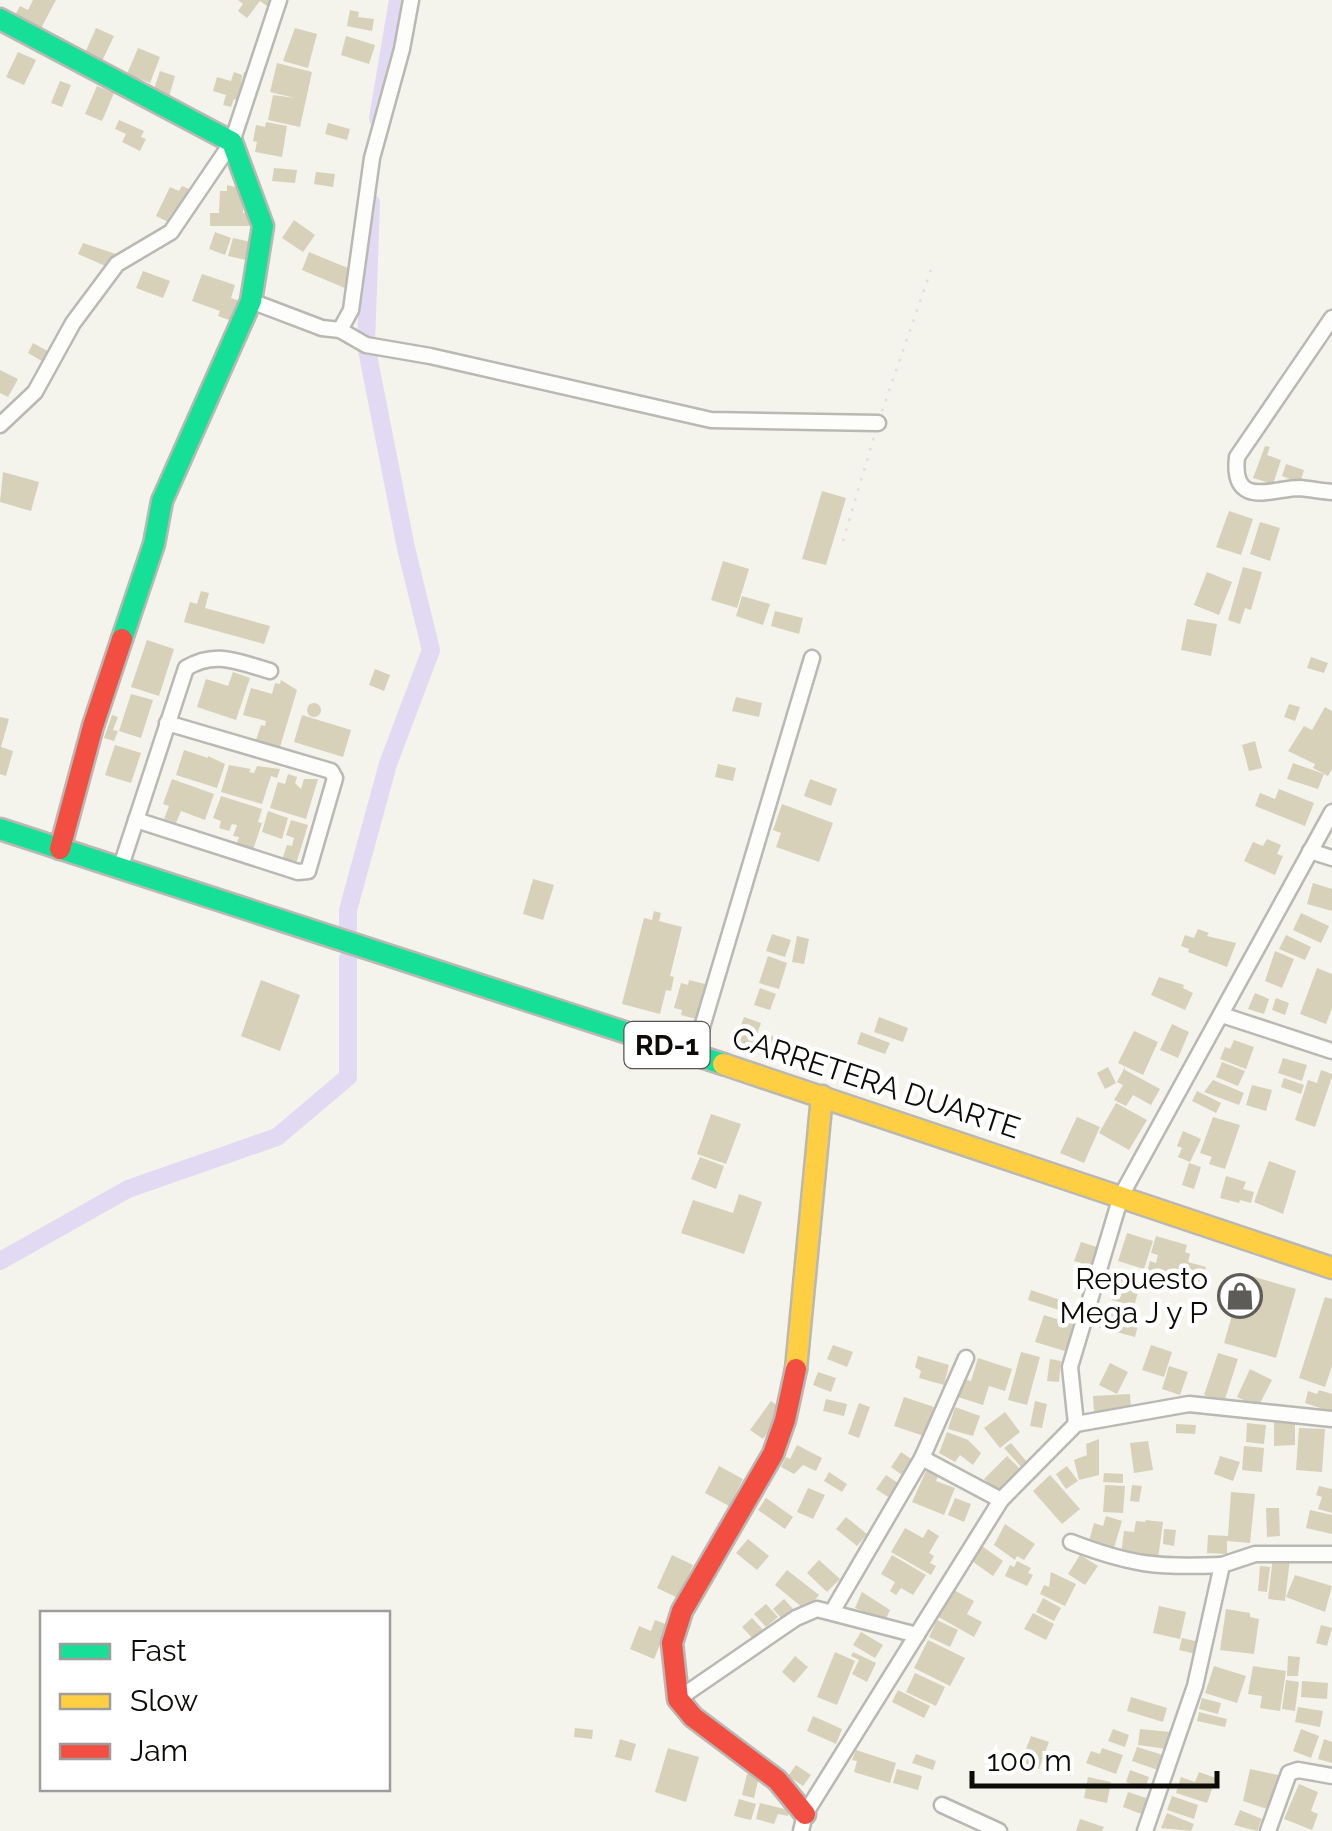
<svg xmlns="http://www.w3.org/2000/svg" width="1332" height="1831" font-family="Raleway,sans-serif">
	<rect width="100%" height="100%" fill="#f4f3ec"/>
	<g fill="none" stroke-linecap="round" stroke-linejoin="round">
		<g stroke="#e2daf2" stroke-width="18">
			<path d="M378,118L398,0"/>
			<path d="M348,929V910L388,764L431,650L406,548L366,345L371,203"/>
			<path d="M0,1261L128,1189L277,1137L348,1077V959"/>
		</g>
	</g>
	<g fill="#d8d1ba">
		<path d="M33,0H56L38,34L12,21L20,6L28,10Z"/>
		<path d="M238,0H272L267,6L260,1L247,18L238,11L243,4Z"/>
		<path d="M350,10L359,12L358,17L374,19L372,31L347,26Z"/>
		<path d="M96,28L114,36L102,61L85,53Z"/>
		<path d="M295,28L317,34L308,68L283,61Z"/>
		<path d="M346,36L375,45L369,64L341,55Z"/>
		<path d="M138,48L160,57L150,83L127,74Z"/>
		<path d="M18,52L36,60L24,85L6,77Z"/>
		<path d="M277,63L312,72L300,127L268,120L273,95L295,98L270,92Z"/>
		<path d="M160,71L175,76L168,100L149,94L151,87L154,89Z"/>
		<path d="M234,72L242,75L241,85L244,72L253,74L242,102L234,99L231,107L223,105L226,95L213,91L217,77L231,81Z"/>
		<path d="M60,81L71,85L62,107L51,103Z"/>
		<path d="M97,86L114,93L102,121L85,114Z"/>
		<path d="M119,120L144,131L141,137L146,139L140,151L122,142L126,134L115,129Z"/>
		<path d="M266,122L287,126L282,157L255,152L257,142L253,141L256,125L265,127Z"/>
		<path d="M328,123L350,129L347,140L325,134Z"/>
		<path d="M274,168L297,170L295,183L272,181Z"/>
		<path d="M316,172L335,174L333,187L314,184Z"/>
		<path d="M227,185L243,189V213H249V226H210V213H219L220,191H227Z"/>
		<path d="M182,186L189,189L172,224L156,216L170,187L179,191Z"/>
		<path d="M294,220L315,235L303,252L282,238Z"/>
		<path d="M215,232L231,238L225,255L209,249Z"/>
		<path d="M233,238L260,244L255,262L228,256Z"/>
		<path d="M83,243L116,254L110,268L78,254Z"/>
		<path d="M309,252L355,271L347,289L302,270Z"/>
		<path d="M143,271L170,281L163,298L136,288Z"/>
		<path d="M202,274L235,285L231,298L245,303L238,323L218,316L220,311L192,301Z"/>
		<path d="M33,343L53,354L47,364L28,353Z"/>
		<path d="M0,370L18,379L8,397L0,393Z"/>
		<path d="M1265,446L1270,447L1267,455L1281,460L1273,484L1253,478Z"/>
		<path d="M1286,464L1304,470L1300,483L1282,476Z"/>
		<path d="M3,472L39,482L31,511L0,502Z"/>
		<path d="M822,491L846,498L826,565L802,559Z"/>
		<path d="M1229,511L1253,519L1241,555L1216,547Z"/>
		<path d="M1260,522L1280,528L1270,561L1250,554Z"/>
		<path d="M723,561L749,569L737,608L711,600Z"/>
		<path d="M1243,567L1262,572L1251,610L1245,608L1240,624L1228,620Z"/>
		<path d="M1207,572L1232,582L1219,615L1194,605Z"/>
		<path d="M201,591L209,593L205,608L270,626L264,644L184,622L190,602L197,604Z"/>
		<path d="M742,596L770,604L763,625L736,616Z"/>
		<path d="M775,611L803,618L799,634L771,626Z"/>
		<path d="M1187,619L1217,624L1211,656L1181,650Z"/>
		<path d="M147,640L174,649L159,696L131,687Z"/>
		<path d="M1311,657L1328,663L1324,673L1307,668Z"/>
		<path d="M375,669L390,675L384,691L369,685Z"/>
		<path d="M233,672L250,678L236,720L197,707L206,679L228,686Z"/>
		<path d="M281,680L297,690L280,747L256,740L261,725L265,726L266,721L243,715L251,688L272,694L275,683L280,684Z"/>
		<path d="M131,694L153,700L141,738L119,731Z"/>
		<path d="M736,697L762,703L759,717L732,711Z"/>
		<circle cx="314" cy="710" r="7"/>
		<path d="M1289,704L1300,707L1295,721L1284,717Z"/>
		<path d="M1325,707L1332,711V769L1328,776L1313,768L1315,764L1288,751L1304,726L1312,730Z"/>
		<path d="M112,715L118,717L113,730L118,731L114,741L104,738Z"/>
		<path d="M302,715L351,730L343,757L294,742Z"/>
		<path d="M0,717L9,719L1,747L13,751L6,776L0,774Z"/>
		<path d="M1255,741L1262,768L1249,771L1242,745Z"/>
		<path d="M115,745L141,753L131,783L105,775Z"/>
		<path d="M184,750L208,758V756L225,764L217,788L176,775Z"/>
		<path d="M1293,763L1324,774L1318,789L1287,779Z"/>
		<path d="M718,764L736,768L733,781L715,777Z"/>
		<path d="M229,765L251,769L249,772L254,773L257,766L280,769L277,778L271,776L262,804L221,792Z"/>
		<path d="M288,774L297,777L295,783L301,789L304,779H318L306,819L270,808L278,782L285,784Z"/>
		<path d="M172,779L214,794L205,820L181,811L176,823L164,819L169,806L163,804Z"/>
		<path d="M810,779L837,789L831,806L804,796Z"/>
		<path d="M1279,789L1314,803L1305,826L1255,806L1260,793L1275,799Z"/>
		<path d="M221,796L262,809L258,822L262,823L253,850L236,845L239,837L233,836L237,825L232,824L229,831L219,828L221,821L213,818Z"/>
		<path d="M782,804L833,823L819,862L776,847L781,833L773,830Z"/>
		<path d="M268,811L288,818L282,839L262,832Z"/>
		<path d="M291,820L308,825L296,864L282,860L287,845L292,846L294,838L286,835Z"/>
		<path d="M1267,839L1281,845L1277,854L1283,856L1275,875L1244,861L1253,842L1263,846Z"/>
		<path d="M533,879L554,885L543,920L523,914Z"/>
		<path d="M1313,883L1332,889V911L1307,904Z"/>
		<path d="M654,911L661,913L659,921L682,927L670,976L674,977L671,991L666,990L660,1014L622,1004L644,918L652,920Z"/>
		<path d="M1301,913L1329,926L1321,943L1293,930Z"/>
		<path d="M1198,929L1209,933L1207,936L1236,943L1227,967L1188,952L1189,949L1181,946L1185,935L1194,938Z"/>
		<path d="M772,934L791,940L785,957L766,951Z"/>
		<path d="M1286,935L1311,947L1305,960L1279,949Z"/>
		<path d="M797,936L809,939L804,964L792,962Z"/>
		<path d="M1275,951L1294,959L1282,988L1265,981Z"/>
		<path d="M768,956L787,963L779,989L759,983Z"/>
		<path d="M1317,968L1332,974V1008L1326,1024L1300,1014Z"/>
		<path d="M1159,977L1184,985L1183,988L1193,993L1185,1010L1151,995Z"/>
		<path d="M261,980L300,995L280,1051L241,1036Z"/>
		<path d="M689,980L705,984L696,1019L681,1015L682,1010L674,1008L681,983L688,985Z"/>
		<path d="M760,988L776,994L770,1010L754,1005Z"/>
		<path d="M1255,993L1269,999L1264,1014L1248,1009Z"/>
		<path d="M1276,998L1289,1003L1285,1015L1272,1010Z"/>
		<path d="M744,1017L761,1023L752,1047L735,1041Z"/>
		<path d="M879,1017L908,1028L903,1042L874,1032Z"/>
		<path d="M1172,1024L1189,1032L1178,1058L1160,1050Z"/>
		<path d="M1134,1031L1158,1042L1143,1075L1118,1063Z"/>
		<path d="M861,1032L890,1043L885,1054L857,1044Z"/>
		<path d="M763,1033L774,1037L768,1056L757,1052Z"/>
		<path d="M1234,1040L1254,1047L1246,1069L1220,1059L1225,1047L1230,1049Z"/>
		<path d="M1283,1058L1307,1065L1302,1081L1278,1073Z"/>
		<path d="M1222,1062L1245,1071L1238,1086L1216,1077Z"/>
		<path d="M1108,1067L1116,1083L1105,1089L1097,1073Z"/>
		<path d="M1125,1067V1070L1160,1089L1151,1105L1133,1095L1126,1106L1114,1100L1123,1085L1117,1082Z"/>
		<path d="M1321,1070L1332,1074V1077L1315,1127L1295,1120L1308,1080L1317,1083Z"/>
		<path d="M1284,1078L1304,1085L1301,1094L1281,1087Z"/>
		<path d="M1213,1080L1244,1093L1239,1105L1204,1092Z"/>
		<path d="M1252,1085L1272,1090L1266,1111L1246,1105Z"/>
		<path d="M1197,1091L1221,1103L1216,1113L1192,1101Z"/>
		<path d="M1116,1103L1147,1120L1129,1150L1099,1133Z"/>
		<path d="M711,1114L741,1124L726,1164L697,1154Z"/>
		<path d="M1077,1117L1100,1127L1084,1163L1060,1153Z"/>
		<path d="M1213,1117L1240,1125L1225,1169L1209,1164L1212,1157L1200,1153Z"/>
		<path d="M1183,1131L1201,1139L1190,1162L1178,1157L1182,1148L1177,1146Z"/>
		<path d="M700,1157L724,1166L716,1189L691,1179Z"/>
		<path d="M1269,1161L1296,1171L1283,1214L1254,1202Z"/>
		<path d="M1189,1163L1201,1167L1194,1189L1182,1185Z"/>
		<path d="M1226,1176L1246,1182L1243,1189L1254,1192L1251,1203L1240,1200L1239,1203L1220,1198Z"/>
		<path d="M739,1194L762,1202L744,1254L681,1233L693,1200L733,1213Z"/>
		<path d="M1127,1233L1153,1241L1144,1269L1118,1261Z"/>
		<path d="M1156,1236L1187,1245L1185,1252L1190,1254L1188,1262L1206,1267L1201,1282L1184,1277L1182,1286L1146,1276L1150,1261L1156,1263L1158,1255L1151,1253Z"/>
		<path d="M1081,1242L1097,1247L1086,1278L1077,1275L1081,1263L1074,1261Z"/>
		<path d="M1244,1274L1296,1289L1276,1358L1224,1343Z"/>
		<path d="M1119,1275L1141,1282L1134,1306L1112,1300Z"/>
		<path d="M1031,1290L1063,1301L1059,1310L1028,1300Z"/>
		<path d="M1325,1297L1332,1299V1366L1325,1387L1299,1378Z"/>
		<path d="M1102,1306L1140,1317L1135,1337L1098,1327Z"/>
		<path d="M1063,1313L1079,1318L1068,1352L1035,1342L1044,1315L1060,1320Z"/>
		<path d="M833,1345L853,1352L847,1367L827,1359Z"/>
		<path d="M1151,1345L1172,1352L1164,1377L1142,1370Z"/>
		<path d="M1021,1352L1040,1357L1027,1405L1008,1400Z"/>
		<path d="M1218,1353L1238,1359L1224,1402L1204,1395Z"/>
		<path d="M918,1356L949,1365L944,1385L919,1378L921,1371L915,1367Z"/>
		<path d="M978,1358L1012,1369L1005,1391L989,1386L983,1405L958,1397L964,1379L971,1381Z"/>
		<path d="M1050,1359L1061,1361L1059,1382L1047,1381Z"/>
		<path d="M1110,1363L1128,1372L1117,1394L1099,1385Z"/>
		<path d="M1169,1366L1188,1372L1180,1395L1162,1389Z"/>
		<path d="M1250,1369L1272,1380L1258,1407L1237,1397Z"/>
		<path d="M818,1372L836,1378L831,1392L813,1385Z"/>
		<path d="M1319,1390L1332,1394V1412L1305,1403L1308,1391L1317,1394Z"/>
		<path d="M1130,1394L1131,1410L1094,1412L1093,1396Z"/>
		<path d="M904,1397L934,1407L924,1436L894,1426Z"/>
		<path d="M826,1399L847,1404L844,1416L823,1411Z"/>
		<path d="M771,1401L784,1411L763,1439L750,1430Z"/>
		<path d="M1035,1401L1047,1404L1042,1428L1030,1426Z"/>
		<path d="M859,1403L870,1407L859,1438L848,1434Z"/>
		<path d="M955,1407L980,1416L973,1436L948,1429Z"/>
		<path d="M1005,1412L1020,1432L1000,1448L984,1428Z"/>
		<path d="M1274,1422H1295V1445L1274,1446Z"/>
		<path d="M1247,1423L1266,1425L1264,1444L1246,1442Z"/>
		<path d="M1176,1424L1196,1425L1195,1434L1176,1433Z"/>
		<path d="M1299,1428L1325,1429L1322,1472L1296,1470Z"/>
		<path d="M947,1432L968,1440L981,1453L973,1465L960,1455L955,1462L939,1453Z"/>
		<path d="M1099,1439V1475L1079,1480L1074,1460L1087,1455L1086,1444Z"/>
		<path d="M1148,1441L1153,1470L1134,1473L1130,1443Z"/>
		<path d="M1011,1443L1028,1463L1022,1468L1004,1448Z"/>
		<path d="M797,1445L822,1458L816,1471L803,1465L794,1474L781,1467L786,1457L790,1459Z"/>
		<path d="M1244,1446L1264,1448L1262,1472L1242,1470Z"/>
		<path d="M901,1452L917,1463L906,1478L891,1467Z"/>
		<path d="M1007,1456L1021,1470L998,1493L984,1479Z"/>
		<path d="M1220,1456L1240,1462L1233,1481L1214,1474Z"/>
		<path d="M719,1466L743,1479L729,1506L705,1493Z"/>
		<path d="M1067,1466L1078,1481L1066,1489L1056,1474Z"/>
		<path d="M926,1471L938,1476L936,1481L955,1488L944,1515L912,1502Z"/>
		<path d="M829,1472L847,1484L842,1492L824,1481Z"/>
		<path d="M1104,1473L1123,1474V1483L1103,1482Z"/>
		<path d="M886,1475L898,1483L888,1497L876,1489Z"/>
		<path d="M1050,1475L1080,1509L1062,1524L1033,1491Z"/>
		<path d="M1105,1485L1125,1486L1123,1513L1103,1512Z"/>
		<path d="M1132,1485L1142,1486L1139,1502L1130,1501Z"/>
		<path d="M1319,1486L1332,1489V1513L1318,1509L1322,1497L1316,1495Z"/>
		<path d="M808,1488L825,1495L813,1519L797,1512Z"/>
		<path d="M1231,1492L1255,1494L1250,1543L1227,1541V1554L1207,1553L1208,1535L1228,1536Z"/>
		<path d="M766,1498L793,1517L785,1529L758,1510Z"/>
		<path d="M955,1498L971,1504L964,1522L948,1515Z"/>
		<path d="M1266,1508H1279L1280,1536L1267,1537Z"/>
		<path d="M1310,1510L1332,1515V1534L1306,1528Z"/>
		<path d="M1106,1516L1122,1521L1114,1548L1089,1541L1094,1523L1103,1526Z"/>
		<path d="M846,1517L867,1534L857,1546L836,1529Z"/>
		<path d="M1146,1520L1163,1522L1158,1559L1121,1554L1124,1531L1134,1532L1136,1521L1145,1522Z"/>
		<path d="M1005,1524L1035,1544L1024,1560L1017,1556L1015,1560L994,1545Z"/>
		<path d="M905,1528L923,1538L928,1529L939,1536L929,1553L934,1556L930,1563L936,1566L931,1575L891,1552Z"/>
		<path d="M1164,1529L1176,1530L1174,1546L1163,1544Z"/>
		<path d="M748,1539L769,1556L757,1570L736,1553Z"/>
		<path d="M979,1544L1003,1561L993,1576L969,1559Z"/>
		<path d="M672,1555L693,1565L678,1598L657,1588Z"/>
		<path d="M892,1555L926,1575L913,1595L901,1588L896,1595L890,1591L895,1582L881,1574Z"/>
		<path d="M1080,1555L1098,1566L1085,1585L1068,1574Z"/>
		<path d="M1273,1557L1290,1559L1285,1601L1268,1599Z"/>
		<path d="M819,1560L840,1579L827,1592L807,1573Z"/>
		<path d="M1017,1561L1031,1568L1028,1573L1033,1575L1027,1586L1005,1576L1010,1565L1014,1567Z"/>
		<path d="M1260,1566L1270,1567L1267,1592L1258,1591Z"/>
		<path d="M787,1570L819,1595L811,1605L803,1608L775,1585Z"/>
		<path d="M1051,1572L1076,1584L1065,1606L1040,1594L1044,1585L1049,1587Z"/>
		<path d="M1295,1575L1332,1586L1325,1612L1286,1597Z"/>
		<path d="M950,1588L974,1601L967,1614L982,1622L974,1637L935,1615Z"/>
		<path d="M862,1592L890,1610L885,1621L855,1608Z"/>
		<path d="M1043,1598L1061,1608L1054,1621L1036,1612Z"/>
		<path d="M784,1599L794,1610L783,1620L773,1609Z"/>
		<path d="M766,1604L778,1617L766,1627L754,1614Z"/>
		<path d="M1159,1606L1186,1612L1180,1639L1153,1633Z"/>
		<path d="M1226,1609L1250,1613V1617L1259,1619L1254,1654L1220,1650Z"/>
		<path d="M1033,1613L1054,1624L1046,1640L1024,1629Z"/>
		<path d="M752,1618L766,1633L756,1642L742,1627Z"/>
		<path d="M655,1620L668,1625L654,1659L630,1649L639,1626L651,1631Z"/>
		<path d="M937,1620L958,1630L950,1647L929,1637Z"/>
		<path d="M1321,1625L1332,1628L1327,1646L1316,1643Z"/>
		<path d="M861,1632L883,1645L875,1658L853,1645Z"/>
		<path d="M1182,1638L1199,1642L1196,1654L1179,1650Z"/>
		<path d="M928,1640L965,1658L950,1686L914,1668Z"/>
		<path d="M835,1652L855,1661L837,1705L817,1697Z"/>
		<path d="M853,1652L876,1663L867,1682L852,1674L859,1660L851,1656Z"/>
		<path d="M795,1656L808,1667L794,1683L782,1672Z"/>
		<path d="M1288,1656L1300,1657L1298,1676H1287Z"/>
		<path d="M1214,1666L1246,1676L1237,1703L1205,1693Z"/>
		<path d="M1253,1666L1286,1671L1280,1711L1260,1708L1262,1696L1248,1694Z"/>
		<path d="M915,1673L945,1687L936,1706L906,1692Z"/>
		<path d="M1286,1680L1299,1682L1295,1711L1282,1709Z"/>
		<path d="M1302,1681L1328,1683L1327,1699L1301,1697Z"/>
		<path d="M898,1690L930,1706L924,1718L892,1702Z"/>
		<path d="M1131,1697L1167,1708L1163,1722L1127,1711Z"/>
		<path d="M1202,1698L1221,1703L1218,1714L1199,1709Z"/>
		<path d="M1298,1707L1323,1711L1320,1727L1295,1722Z"/>
		<path d="M1199,1712L1227,1719L1225,1727L1197,1721Z"/>
		<path d="M813,1716L842,1729L836,1744L807,1731Z"/>
		<path d="M575,1728L593,1730L592,1739L574,1737Z"/>
		<path d="M1113,1729L1129,1735L1125,1747L1108,1741Z"/>
		<path d="M1140,1729L1170,1732L1167,1749L1138,1745Z"/>
		<path d="M1301,1729L1319,1736L1311,1758L1293,1751Z"/>
		<path d="M1031,1736L1049,1742L1039,1769L1021,1762Z"/>
		<path d="M620,1739L636,1744L631,1761L615,1757Z"/>
		<path d="M1324,1739L1332,1742V1763L1318,1759Z"/>
		<path d="M1137,1747L1163,1755L1158,1770L1132,1761Z"/>
		<path d="M668,1748L699,1757L686,1802L655,1792Z"/>
		<path d="M1102,1748L1123,1755L1116,1774L1086,1763L1091,1751L1100,1754Z"/>
		<path d="M856,1750L896,1763L890,1783L854,1772L857,1761L852,1760Z"/>
		<path d="M916,1754L936,1761L933,1770L912,1763Z"/>
		<path d="M796,1765L811,1775L803,1786L788,1776Z"/>
		<path d="M897,1769L922,1776L918,1790L893,1783Z"/>
		<path d="M1250,1769L1283,1776L1270,1810L1243,1801Z"/>
		<path d="M1130,1770L1149,1777L1145,1789L1126,1782Z"/>
		<path d="M1199,1772L1216,1778L1207,1803L1176,1793L1181,1777L1195,1782Z"/>
		<path d="M747,1774L759,1777L754,1798L742,1795Z"/>
		<path d="M1088,1777L1111,1782L1107,1803L1084,1798Z"/>
		<path d="M1299,1784L1318,1792L1311,1811L1318,1814L1312,1830L1284,1819Z"/>
		<path d="M1128,1792L1149,1799L1144,1815L1123,1807Z"/>
		<path d="M1172,1796L1198,1805L1194,1819L1167,1810Z"/>
		<path d="M739,1799L756,1804L751,1820L734,1816Z"/>
		<path d="M760,1803L789,1810L788,1816L778,1814L774,1824L756,1819Z"/>
		<path d="M1240,1810L1262,1819L1257,1831L1234,1825Z"/>
		<path d="M1167,1813L1194,1824L1191,1831L1161,1828Z"/>
		<path d="M1080,1819L1104,1827L1102,1831H1076Z"/>
	</g>
	<g fill="none" stroke-linecap="round" stroke-linejoin="round">
		<g stroke="#b9b8b3" stroke-width="19">
			<g id="street">
				<path d="M251,301L322,328L340,330L351,310L372,158L402,49L411,0"/>
				<path d="M1332,318L1237,457C1231,510 1274,488 1299,488C1310,489 1321,491 1332,492"/>
				<path d="M340,330L366,345L430,356L711,420L878,423"/>
				<path d="M0,425L35,392L73,323L117,264L171,232L232,142L279,0"/>
				<path d="M136,820L298,872L308,871L335,778L331,771L167,723"/>
				<path d="M1310,851L1332,858"/>
				<path d="M120,869L186,668C216,650 238,662 270,671"/>
				<path d="M1222,1015L1332,1051"/>
				<path d="M694,1054L812,658"/>
				<path d="M1076,1424L1070,1367L1121,1196L1332,812"/>
				<path d="M922,1458L1001,1500"/>
				<path d="M1071,1542C1131,1565 1158,1568 1222,1565"/>
				<path d="M832,1612L922,1458L966,1358"/>
				<path d="M678,1699L796,1618L817,1609L917,1635"/>
				<path d="M942,1805L999,1831"/>
				<path d="M801,1831L805,1814L1001,1500L1076,1424L1189,1404L1332,1419"/>
				<path d="M1145,1831L1195,1686L1222,1565L1255,1554H1332"/>
				<path d="M1268,1831L1289,1773L1298,1770L1332,1776"/>
			</g>
		</g>
		<g stroke="#b9b8b3" stroke-width="25">
			<g id="fast">
				<path d="M0,19L232,142L263,226L251,301L162,501L154,544L122,639"/>
				<path d="M0,829L723,1064"/>
			</g>
		</g>
		<g stroke="#b9b8b3" stroke-width="25">
			<g id="slow">
				<path d="M723,1064L1332,1268"/>
				<path d="M796,1369L822,1096"/>
			</g>
		</g>
		<g stroke="#b9b8b3" stroke-width="25">
			<g id="jam">
				<path d="M60,849L93,726L122,639"/>
				<path d="M796,1369L785,1420L773,1454L682,1611L672,1643L678,1699L693,1717L777,1780L805,1814"/>
			</g>
		</g>
		<g stroke="#dfdfdd" stroke-width="2.5" stroke-dasharray="2.5 8" stroke-linecap="butt">
			<path d="M882,411L931,270"/>
			<path d="M843,541L874,437"/>
		</g>
		<use href="#street" stroke="#fdfdfc" stroke-width="14"/>
		<use href="#fast" stroke="#16e098" stroke-width="20"/>
		<use href="#slow" stroke="#ffcf43" stroke-width="20"/>
		<use href="#jam" stroke="#f24e42" stroke-width="20"/>
	</g>
	<defs>
		<g id="shop-ring" transform="scale(2.25)"><circle r="9.5" fill="#fff" stroke="#5e5c58" stroke-width="1.5"/><path d="M-5-2.5h2.3a2.7 3.5 0 0 1 5.4 0H5L5.5 6h-11ZM-1.5-2.5h3a1.5 2.3 0 0 0-3 0Z" fill="#5e5c58"/></g>
	</defs>
	<g fill-rule="evenodd">
		<use href="#shop-ring" x="1240" y="1296"/>
	</g>
	<g text-anchor="middle" stroke-width="9" stroke-linejoin="round" paint-order="stroke">
		<rect fill="#fff" stroke="#565452" stroke-width="2.5" x="624.5" y="1022" width="85" height="46" rx="8"/>
		<g font-size="28" font-weight="bold" fill="#0d0b08">
			<text x="667" y="1055">RD-1</text>
		</g>
		<g font-size="30" fill="#0d0b08" stroke="#fff">
			<text transform="translate(876 1083) rotate(18)" y="10">CARRETERA DUARTE</text>
		</g>
		<g font-size="30" fill="#0d0b08" stroke="#fff" text-anchor="end">
			<text x="1208" y="1289">Repuesto<tspan x="1208" dy="34">Mega J y P</tspan></text>
		</g>
	</g>
	<rect x="40" y="1611" width="350" height="180" fill="#ffffff" stroke="#9e9d9c" stroke-width="2.5"/>
	<rect x="60" y="1644" width="50" height="15" fill="#16e098" stroke="#9e9d9c" stroke-width="2.5"/>
	<text x="130" y="1661" font-size="30" fill="#0d0b08">Fast</text>
	<rect x="60" y="1694" width="50" height="15" fill="#ffcf43" stroke="#9e9d9c" stroke-width="2.5"/>
	<text x="130" y="1711" font-size="30" fill="#0d0b08">Slow</text>
	<rect x="60" y="1744" width="50" height="15" fill="#f24e42" stroke="#9e9d9c" stroke-width="2.5"/>
	<text x="130" y="1761" font-size="30" fill="#0d0b08">Jam</text>
	<path d="M972 1771v15h245v-15" fill="none" stroke="#0d0b08" stroke-width="5"/>
	<text x="987" y="1771" font-size="30" fill="#0d0b08" stroke="#ffffff" stroke-width="8" paint-order="stroke">100 m</text>
</svg>
